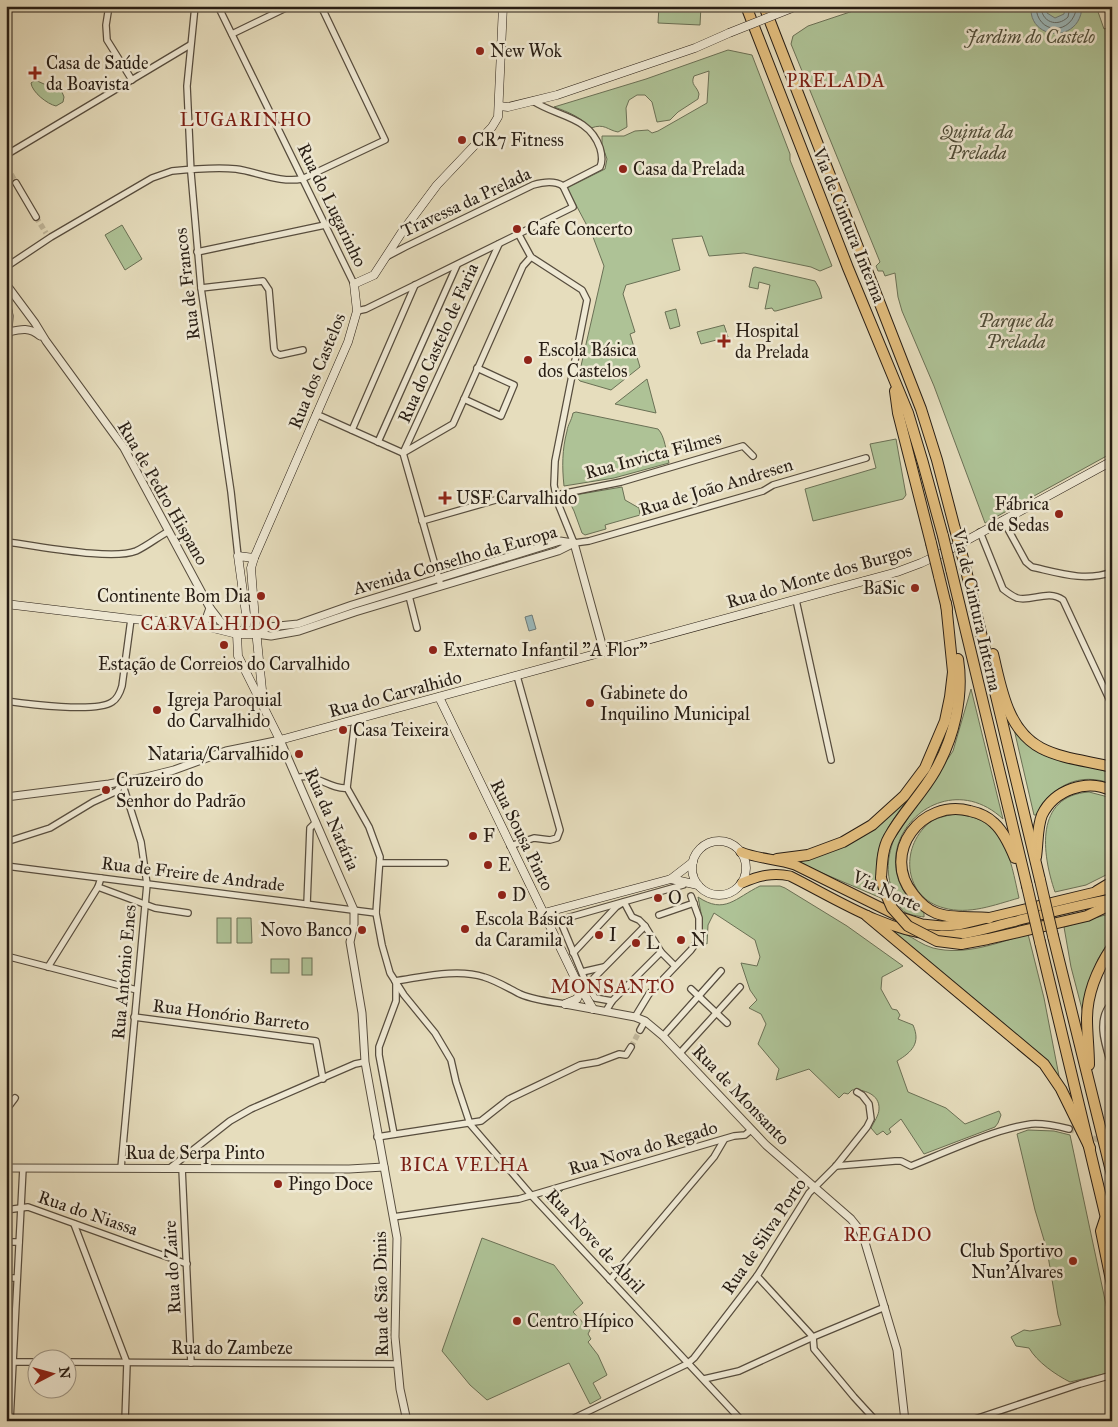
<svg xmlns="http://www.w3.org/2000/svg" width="1118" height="1427" font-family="'IM FELL Great Primer',serif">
	<rect width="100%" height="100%" fill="#e6ddbd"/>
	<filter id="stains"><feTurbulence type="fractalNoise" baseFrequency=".004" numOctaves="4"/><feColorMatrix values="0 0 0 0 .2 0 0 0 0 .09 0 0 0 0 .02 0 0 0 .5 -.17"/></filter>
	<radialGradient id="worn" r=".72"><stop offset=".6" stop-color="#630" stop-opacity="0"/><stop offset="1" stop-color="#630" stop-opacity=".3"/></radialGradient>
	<g fill="#aec296" stroke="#6a7055">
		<path d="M659,6H701L700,25L658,23Z"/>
		<path d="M868,6H1096L1104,29L1112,26V453L985,523L934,386L902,311L898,297L895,273L885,276L883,271H878L876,266L880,262L791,44L793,36L808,26Z"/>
		<path d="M728,50L752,55L790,154V160L832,266L820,271L811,267L744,253L709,256L702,236L672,239L680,270L626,285L623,294L635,332L630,334L640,367L611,390L580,381L578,379L604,266L593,237L567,188L605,169L607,159L602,145V136H624L635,131L648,130L652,133L658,131L707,103L709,71L694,76C690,85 697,86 699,94L698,99L678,112L670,120L657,122L652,102L645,95H637L629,100L626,108L627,127L618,132C607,130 605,123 591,128C580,117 569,112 554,107L646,79Z"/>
		<path d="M35,80L62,92L64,97L63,102L56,106C47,104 32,92 31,83Z"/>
		<path d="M122,225L142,259L125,270L105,235Z"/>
		<path d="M755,267L815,281L819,288L822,298L776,311H774L772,308L765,309L770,285L759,282L758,289L749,287L753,268Z"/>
		<path d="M676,309L680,326L670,329L665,312Z"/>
		<path d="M724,325L728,337L701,344L697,332Z"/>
		<path d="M647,379L656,413L615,404Z"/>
		<path d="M576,412L658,429C665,436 666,452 669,463L614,478L564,486C562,467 562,450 567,431C568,424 571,422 573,413Z"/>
		<path d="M896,439L906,495L903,499L813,521L805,489L876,468L870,444Z"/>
		<path d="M622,487L625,500L639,508L640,515L605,525L606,529L585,535L582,533L574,511L568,499L569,496Z"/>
		<path d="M971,689L1003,819C938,758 849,856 924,913V917C918,916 909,915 905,912C901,910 898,903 896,899C886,879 886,860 894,839L953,751Z"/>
		<path d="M1014,729L1026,741L1112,774V784C1079,771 1052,786 1036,815H1034Z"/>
		<path d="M921,778L923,779C894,820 865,844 881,898L794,861L843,846Z"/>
		<path d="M1089,792L1112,798V872L1086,885L1055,892C1042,854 1034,796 1089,792Z"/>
		<path d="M954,814C1005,816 1010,858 1019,898C994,905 969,915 944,908C904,898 899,848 929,823C935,818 946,816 954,814Z"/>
		<path d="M760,886H780L785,888L847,926L903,966L882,977L881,989L892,1009L897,1010L900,1015L898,1019L913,1025C921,1043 912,1052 897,1061L908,1092L946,1108L965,1124L999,1111L1001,1115L998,1123L995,1127L924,1154L901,1119L889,1129L891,1132L887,1135L883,1131L877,1135L871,1128C874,1122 879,1115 879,1109C880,1094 863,1089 852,1090L848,1094L844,1093L839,1098L809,1069L776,1080L779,1069L758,1044L766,1024L761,1014L749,1008L757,1000L750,990L741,963L757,966L760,957L755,940L714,913L708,925L707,944L701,941V913L698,897C725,915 735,898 760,886Z"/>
		<path d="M1112,913V936L1098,959L1090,980L1083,1013L1071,967L1064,927Z"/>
		<rect x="217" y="918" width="14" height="25"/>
		<path d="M237,918H251L252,943H237Z"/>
		<path d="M890,930C895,931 900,932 905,934C914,938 922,945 933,948C965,956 997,943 1028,934L1044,998L1059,1076L1033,1050Z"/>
		<rect x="302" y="958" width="10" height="17"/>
		<rect x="271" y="959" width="18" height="14"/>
		<path d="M1028,1130L1054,1131L1070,1135L1112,1333V1372L1070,1382C1056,1375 1037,1362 1029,1348L1016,1346L1011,1337L1024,1330L1030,1331L1061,1325L1058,1315L1047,1250L1035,1210L1017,1134Z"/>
		<path d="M563,1190L549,1204L544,1197L545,1196Z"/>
		<path d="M482,1238L554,1265L583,1303L573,1312L590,1330L588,1334L591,1339L588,1342L598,1355L607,1375L593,1383L601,1398L590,1404L569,1363L487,1400L470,1385L442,1351Z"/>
	</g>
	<g fill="#9bb9bc" stroke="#6d7b79">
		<path d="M1031,6H1047V13L1055,18L1064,14L1065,6H1082C1081,44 1028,41 1031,6Z"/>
		<path d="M532,615L536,629L529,631L525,617Z"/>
	</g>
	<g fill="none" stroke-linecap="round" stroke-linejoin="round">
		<g stroke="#616b68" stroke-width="1">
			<path d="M1036,6C1036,35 1073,37 1077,6"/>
			<path d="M1041,6C1041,22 1057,28 1068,17L1070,6"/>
		</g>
		<g stroke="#c0b79b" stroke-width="5.5" stroke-dasharray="5.5 3" stroke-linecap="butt">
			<path d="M7,167L16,183"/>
			<path d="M36,217L46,233"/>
			<path d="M631,1047L640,1030"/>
			<path d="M1069,1129L1112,1145"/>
		</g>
		<g stroke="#574d3e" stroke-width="8">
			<g id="minor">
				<path d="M109,6L106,25L107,40L132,80"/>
				<path d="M195,6L187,86L191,173L201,288L231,492L238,556"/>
				<path d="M218,6L354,284"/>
				<path d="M232,34L290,6"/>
				<path d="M533,101C557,117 589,116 600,148C602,155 603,161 600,167L563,186"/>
				<path d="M6,155L190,45"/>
				<path d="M6,166L7,167"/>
				<path d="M16,183L36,217"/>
				<path d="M519,235L531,257L582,290L587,300L555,461L554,485L557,501L574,543L589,541L763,491L773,485L866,458"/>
				<path d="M197,252L325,225"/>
				<path d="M386,257L405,247L533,185C543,182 554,180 563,186"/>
				<path d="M6,267L51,237L152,178L172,171C193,169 215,167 236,169C258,172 279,183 302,179L385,140L321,6"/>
				<path d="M201,288L263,281L269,290L274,349L276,353L280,355L303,350"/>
				<path d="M357,311L366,309L415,285L573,207L563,186"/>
				<path d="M464,399L501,416L514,385L477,368"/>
				<path d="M316,414L403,453"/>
				<path d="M352,430L415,285"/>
				<path d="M378,442L457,265"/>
				<path d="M404,451L499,244"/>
				<path d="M403,453L453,424L523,266L531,257"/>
				<path d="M403,453L441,586"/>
				<path d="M556,495L621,482L743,446L753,456"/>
				<path d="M1003,520L1026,562L1032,567C1059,573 1085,582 1112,572"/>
				<path d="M422,521L499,499"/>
				<path d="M980,532L1003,589C1008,593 1012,596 1017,598C1032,602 1048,589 1063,600L1112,705"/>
				<path d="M6,542C35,545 111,561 136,551C147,546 158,537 169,531"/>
				<path d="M409,596L417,628"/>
				<path d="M796,600L831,760"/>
				<path d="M6,701C27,704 96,713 112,702C117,699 120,693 122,686L131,619"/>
				<path d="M297,778C313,771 330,790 347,788L369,827L380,857L376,913L382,945L390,973L404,995L435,1033L451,1060L456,1082L470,1124L532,1196L742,1421"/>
				<path d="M347,788L355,720"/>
				<path d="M6,842L50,828L93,802L117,791L122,782"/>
				<path d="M510,846L534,838L550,840L557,838L560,830L517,676"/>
				<path d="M381,863H445"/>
				<path d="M6,866L376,913"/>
				<path d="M98,887L155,908L188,913"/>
				<path d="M307,904L310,828L316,822"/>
				<path d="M659,915L694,903"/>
				<path d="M573,953L616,907L624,902L632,917L639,920L645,926L661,952"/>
				<path d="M6,956L137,990"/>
				<path d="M48,967L98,887L101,878"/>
				<path d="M582,972L604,967"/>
				<path d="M395,981C423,977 457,968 484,977C497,981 508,988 520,994C534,1000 550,1002 565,1004"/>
				<path d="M587,985L645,926"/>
				<path d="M691,989L727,1023"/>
				<path d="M612,1001L595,998L587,985L562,925L563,919L683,885"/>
				<path d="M1112,1003C1095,1020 1106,1047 1112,1067"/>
				<path d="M606,1011L612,1001L661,952L675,966"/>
				<path d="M134,1017L316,1041L323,1079"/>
				<path d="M635,1017L649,994L691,950L699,939V918L691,896"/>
				<path d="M640,1030L645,1021"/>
				<path d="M663,1036L721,971"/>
				<path d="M680,1053L740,987"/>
				<path d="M6,1110L15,1098"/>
				<path d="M394,1134L379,1055V1047L396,1001V983"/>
				<path d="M377,1137L481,1121L509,1099L580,1065L598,1062L619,1054L626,1055L631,1047"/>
				<path d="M836,1166L895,1161H901L911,1166C946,1152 995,1129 1031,1124C1044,1123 1057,1126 1069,1129"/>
				<path d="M121,1168L147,884L141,842L122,782"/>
				<path d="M170,1168L230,1121L251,1109L355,1064L365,1062"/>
				<path d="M182,1168L191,1363"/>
				<path d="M6,1210L28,1207L187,1264"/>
				<path d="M393,1217L519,1199L734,1136L745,1135L751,1130"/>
				<path d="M74,1224L127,1363L125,1421"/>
				<path d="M6,1242H19"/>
				<path d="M757,1276L813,1337L814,1349L854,1397L876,1421"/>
				<path d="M6,1278H17"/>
				<path d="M610,1280L714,1157L724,1140"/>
				<path d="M6,1362H38"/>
				<path d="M68,1362L397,1364"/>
				<path d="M704,1379L739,1371L813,1337L885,1307"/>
				<path d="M10,1421L23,1168"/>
				<path d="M568,1421L687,1364L694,1358L757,1276L809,1193L836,1166L867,1127L871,1119L869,1104L862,1095L857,1092"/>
				<path d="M969,1421L1080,1384L1112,1375"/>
			</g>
		</g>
		<g stroke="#574d3e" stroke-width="9">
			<g id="tertiary">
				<path d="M6,284L35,323L46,341L124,448L210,608L220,621L235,633"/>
				<path d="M9,332C21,329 30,327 40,336"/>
				<path d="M574,543L604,652"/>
				<path d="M197,624L205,622L210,608"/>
				<path d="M256,634L271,636L299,631L355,612L558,551L574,543"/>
				<path d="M256,634L269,627L298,624L352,605L560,541L573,543"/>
				<path d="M6,797L109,784L146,777L174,770L226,751L280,740L354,910V924L350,942L362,1013L365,1062L397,1238L395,1337L400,1389L407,1421"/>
				<path d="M565,1004L635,1017L645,1021L663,1036L766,1145L851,1219L859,1229L864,1239L897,1350L905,1421"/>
				<path d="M6,1168L349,1169L384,1167"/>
			</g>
		</g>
		<g stroke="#271d14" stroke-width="9">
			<g id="secondary">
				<path d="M499,106L508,107L557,95L695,48L729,33"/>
				<path d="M6,301L9,316L6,365"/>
				<path d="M6,604L131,619L197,624L237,634H256"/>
				<path d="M237,634L238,656L280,740L897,572L921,563L949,550L1112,461"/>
				<path d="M237,634L245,629L247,621L238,556L254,558"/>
				<path d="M439,697L575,978L593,1009"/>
				<path d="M263,700L255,620L251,568L254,558L348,342L357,311L354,284L374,275L402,232L437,185L492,127L498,117L503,6"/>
				<circle cx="719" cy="868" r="27"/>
				<path d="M671,879L698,885"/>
				<path d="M544,913L671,879L693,862"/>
				<path d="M565,1004L577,999L580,992L579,987"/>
			</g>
		</g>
		<g stroke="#271d14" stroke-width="11">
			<g id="trunk">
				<path d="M741,852C758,859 778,859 795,865L898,916L922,924L942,926L958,925L1112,888"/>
				<path d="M742,883C759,876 772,872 790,876C834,898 883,930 933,935C959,938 987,928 1012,922C1045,914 1078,905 1112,899"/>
			</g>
		</g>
		<g stroke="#271d14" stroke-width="12">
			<g id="motorway">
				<path d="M746,6L848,268L908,413L923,463L943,536"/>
				<path d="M764,6L921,409L937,460L955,529"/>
				<path d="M895,391L898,413L931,543"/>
				<path d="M964,562L1040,880"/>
				<path d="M951,569L1027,886"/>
				<path d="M939,576L947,609"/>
				<path d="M993,654C1001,687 1007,730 1041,748C1062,759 1089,761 1112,767"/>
				<path d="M1036,857C1038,844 1037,827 1042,815C1054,790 1087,778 1112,791"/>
				<path d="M777,859L808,855L843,842L872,825L904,796L925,768L945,721L950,697L953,672L946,603"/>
				<path d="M881,878C882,865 882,849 889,837C902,813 922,794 935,771C954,738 964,696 958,659"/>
				<path d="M1097,891L1112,882"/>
				<path d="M867,916L1044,1064L1061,1089L1090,1148"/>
				<path d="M989,918C972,916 951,919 936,913C926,909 919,902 913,894C880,853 922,798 970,811C979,813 987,816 994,823C1004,832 1010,846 1015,858"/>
				<path d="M1053,936L1112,1175"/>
				<path d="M1040,942L1112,1243"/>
				<path d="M961,944L988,939L1087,916L1112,904"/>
				<path d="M1089,1065C1089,1050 1087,1034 1087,1019C1087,993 1098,968 1112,947"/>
				<path d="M1105,1219L1101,1231L1112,1285"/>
			</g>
		</g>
		<use href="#minor" stroke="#efe9d4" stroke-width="5.5"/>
		<use href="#tertiary" stroke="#efe9d4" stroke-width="7"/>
		<use href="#secondary" stroke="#efe9d4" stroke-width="8"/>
		<use href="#trunk" stroke="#e3be7e" stroke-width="9"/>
		<use href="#motorway" stroke="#e3be7e" stroke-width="10"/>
		<g stroke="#271d14" stroke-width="9" stroke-linecap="butt">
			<path id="secondary-bridge" d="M729,33L792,8"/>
		</g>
		<g stroke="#271d14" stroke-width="12" stroke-linecap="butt">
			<g id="motorway-bridge">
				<path d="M955,529L964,562"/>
				<path d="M943,536L951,569"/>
				<path d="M931,543L939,576"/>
				<path d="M881,878L885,892L892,908L908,926L937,941L961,944"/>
				<path d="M1040,880L1053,936"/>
				<path d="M1027,886L1040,942"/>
			</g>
		</g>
		<use href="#secondary-bridge" stroke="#efe9d4" stroke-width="8"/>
		<use href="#motorway-bridge" stroke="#e3be7e" stroke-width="10"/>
	</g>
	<g fill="#8f2418" stroke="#efe9d4" stroke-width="2">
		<circle cx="480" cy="51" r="5"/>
		<path d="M32.5 65.5h5v5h5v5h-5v5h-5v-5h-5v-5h5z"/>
		<circle cx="462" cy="140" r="5"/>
		<circle cx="623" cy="169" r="5"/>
		<circle cx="517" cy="229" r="5"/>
		<path d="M721.5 333.5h5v5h5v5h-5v5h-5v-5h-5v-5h5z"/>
		<circle cx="528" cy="360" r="5"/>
		<path d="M442.5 490.5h5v5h5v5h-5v5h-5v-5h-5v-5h5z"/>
		<circle cx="1059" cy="514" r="5"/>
		<circle cx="915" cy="588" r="5"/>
		<circle cx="261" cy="596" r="5"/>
		<circle cx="224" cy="645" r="5"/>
		<circle cx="433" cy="650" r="5"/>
		<circle cx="590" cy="703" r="5"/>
		<circle cx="157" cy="710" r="5"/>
		<circle cx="343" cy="730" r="5"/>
		<circle cx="299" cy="754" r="5"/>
		<circle cx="106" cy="790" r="5"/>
		<circle cx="473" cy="836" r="5"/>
		<circle cx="488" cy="865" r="5"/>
		<circle cx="502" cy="895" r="5"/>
		<circle cx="658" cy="898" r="5"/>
		<circle cx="465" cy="929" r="5"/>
		<circle cx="362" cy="930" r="5"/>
		<circle cx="599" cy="935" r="5"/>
		<circle cx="681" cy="940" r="5"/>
		<circle cx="636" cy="943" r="5"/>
		<circle cx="278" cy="1184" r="5"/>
		<circle cx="1073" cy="1261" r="5"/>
		<circle cx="517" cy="1321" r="5"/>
	</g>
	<g text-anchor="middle" stroke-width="5" stroke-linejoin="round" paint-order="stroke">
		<g font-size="18" font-style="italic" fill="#504f3b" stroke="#efe9d4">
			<text x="1030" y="43">Jardim do Castelo</text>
			<text x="977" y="138">Quinta da<tspan x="977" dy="21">Prelada</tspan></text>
			<text x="1016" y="327">Parque da<tspan x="1016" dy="21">Prelada</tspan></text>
		</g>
		<g font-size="18" fill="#271d14" stroke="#efe9d4" text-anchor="start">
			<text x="490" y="57">New Wok</text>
			<text x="46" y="69">Casa de Saúde<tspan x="46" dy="21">da Boavista</tspan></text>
			<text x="472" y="146">CR7 Fitness</text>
			<text x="633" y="175">Casa da Prelada</text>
			<text x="527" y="235">Cafe Concerto</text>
			<text x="735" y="337">Hospital<tspan x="735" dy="21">da Prelada</tspan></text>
			<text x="538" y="356">Escola Básica<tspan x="538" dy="21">dos Castelos</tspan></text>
			<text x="456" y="504">USF Carvalhido</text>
			<text x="1049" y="510" text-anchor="end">Fábrica<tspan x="1049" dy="21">de Sedas</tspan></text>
			<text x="905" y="594" text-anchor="end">BaSic</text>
			<text x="251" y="602" text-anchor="end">Continente Bom Dia</text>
			<text x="443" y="656">Externato Infantil "A Flor"</text>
			<text x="224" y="670" text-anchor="middle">Estação de Correios do Carvalhido</text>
			<text x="600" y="699">Gabinete do<tspan x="600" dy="21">Inquilino Municipal</tspan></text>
			<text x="167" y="706">Igreja Paroquial<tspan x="167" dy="21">do Carvalhido</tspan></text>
			<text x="353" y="736">Casa Teixeira</text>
			<text x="289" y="760" text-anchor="end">Nataria/Carvalhido</text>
			<text x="116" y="786">Cruzeiro do<tspan x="116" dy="21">Senhor do Padrão</tspan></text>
			<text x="483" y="842">F</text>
			<text x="498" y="871">E</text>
			<text x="512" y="901">D</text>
			<text x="668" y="904">O</text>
			<text x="475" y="925">Escola Básica<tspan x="475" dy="21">da Caramila</tspan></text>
			<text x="352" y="936" text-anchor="end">Novo Banco</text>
			<text x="609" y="941">I</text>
			<text x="691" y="946">N</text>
			<text x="646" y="949">L</text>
			<text x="288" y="1190">Pingo Doce</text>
			<text x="1063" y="1257" text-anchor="end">Club Sportivo<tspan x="1063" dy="21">Nun'Álvares</tspan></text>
			<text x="527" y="1327">Centro Hípico</text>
		</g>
		<g font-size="18" fill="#271d14" stroke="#efe9d4">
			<text transform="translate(466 202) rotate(-25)" y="6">Travessa da Prelada</text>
			<text transform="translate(332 205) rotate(64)" y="6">Rua do Lugarinho</text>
			<text transform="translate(849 225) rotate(68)" y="6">Via de Cintura Interna</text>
			<text transform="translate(187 284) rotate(-97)" y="6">Rua de Francos</text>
			<text transform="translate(438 343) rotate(-66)" y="6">Rua do Castelo de Faria</text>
			<text transform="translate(317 371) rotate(-68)" y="6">Rua dos Castelos</text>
			<text transform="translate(653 455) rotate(-15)" y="6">Rua Invicta Filmes</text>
			<text transform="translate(716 487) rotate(-17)" y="6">Rua de João Andresen</text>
			<text transform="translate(163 493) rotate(60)" y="6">Rua de Pedro Hispano</text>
			<text transform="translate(455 560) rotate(-16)" y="6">Avenida Conselho da Europa</text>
			<text transform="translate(819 576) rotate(-16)" y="6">Rua do Monte dos Burgos</text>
			<text transform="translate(977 610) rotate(77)" y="6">Via de Cintura Interna</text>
			<text transform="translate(395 694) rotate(-15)" y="6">Rua do Carvalhido</text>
			<text transform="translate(332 819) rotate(66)" y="6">Rua da Natária</text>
			<text transform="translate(522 835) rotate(64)" y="6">Rua Sousa Pinto</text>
			<text transform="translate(193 874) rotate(7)" y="6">Rua de Freire de Andrade</text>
			<text transform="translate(887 891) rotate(25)" y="6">Via Norte</text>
			<text transform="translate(124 972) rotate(-85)" y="6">Rua António Enes</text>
			<text transform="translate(231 1015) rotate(7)" y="6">Rua Honório Barreto</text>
			<text transform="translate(741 1095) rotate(46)" y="6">Rua de Monsanto</text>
			<text transform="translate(643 1148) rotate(-16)" y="6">Rua Nova do Regado</text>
			<text x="195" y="1159">Rua de Serpa Pinto</text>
			<text transform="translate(88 1213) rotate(19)" y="6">Rua do Niassa</text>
			<text transform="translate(764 1236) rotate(-56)" y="6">Rua de Silva Porto</text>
			<text transform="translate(595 1241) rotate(47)" y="6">Rua Nove de Abril</text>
			<text transform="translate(172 1267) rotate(-93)" y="6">Rua do Zaire</text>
			<text transform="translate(381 1294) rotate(-91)" y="6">Rua de São Dinis</text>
			<text x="232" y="1354">Rua do Zambeze</text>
		</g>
		<g font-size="19" letter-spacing="1" fill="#7a1f14" stroke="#efe9d4">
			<text x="836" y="87">PRELADA</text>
			<text x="246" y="126">LUGARINHO</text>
			<text x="211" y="630">CARVALHIDO</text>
			<text x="613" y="993">MONSANTO</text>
			<text x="465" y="1171">BICA VELHA</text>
			<text x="888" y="1241">REGADO</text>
		</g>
	</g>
	<rect width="1118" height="1427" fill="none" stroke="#e6ddbd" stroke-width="25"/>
	<rect x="8" y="8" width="1103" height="1412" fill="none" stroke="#271d14" stroke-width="2.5"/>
	<rect x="12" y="12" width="1093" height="1402" fill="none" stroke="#271d14"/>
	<g transform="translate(52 1374) rotate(84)"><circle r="24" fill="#efe9d4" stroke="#9f9787"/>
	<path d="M0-4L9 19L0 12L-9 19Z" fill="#8f2418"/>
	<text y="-8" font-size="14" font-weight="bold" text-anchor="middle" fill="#271d14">N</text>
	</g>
	<rect width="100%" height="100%" filter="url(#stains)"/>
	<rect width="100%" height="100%" fill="url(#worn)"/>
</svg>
